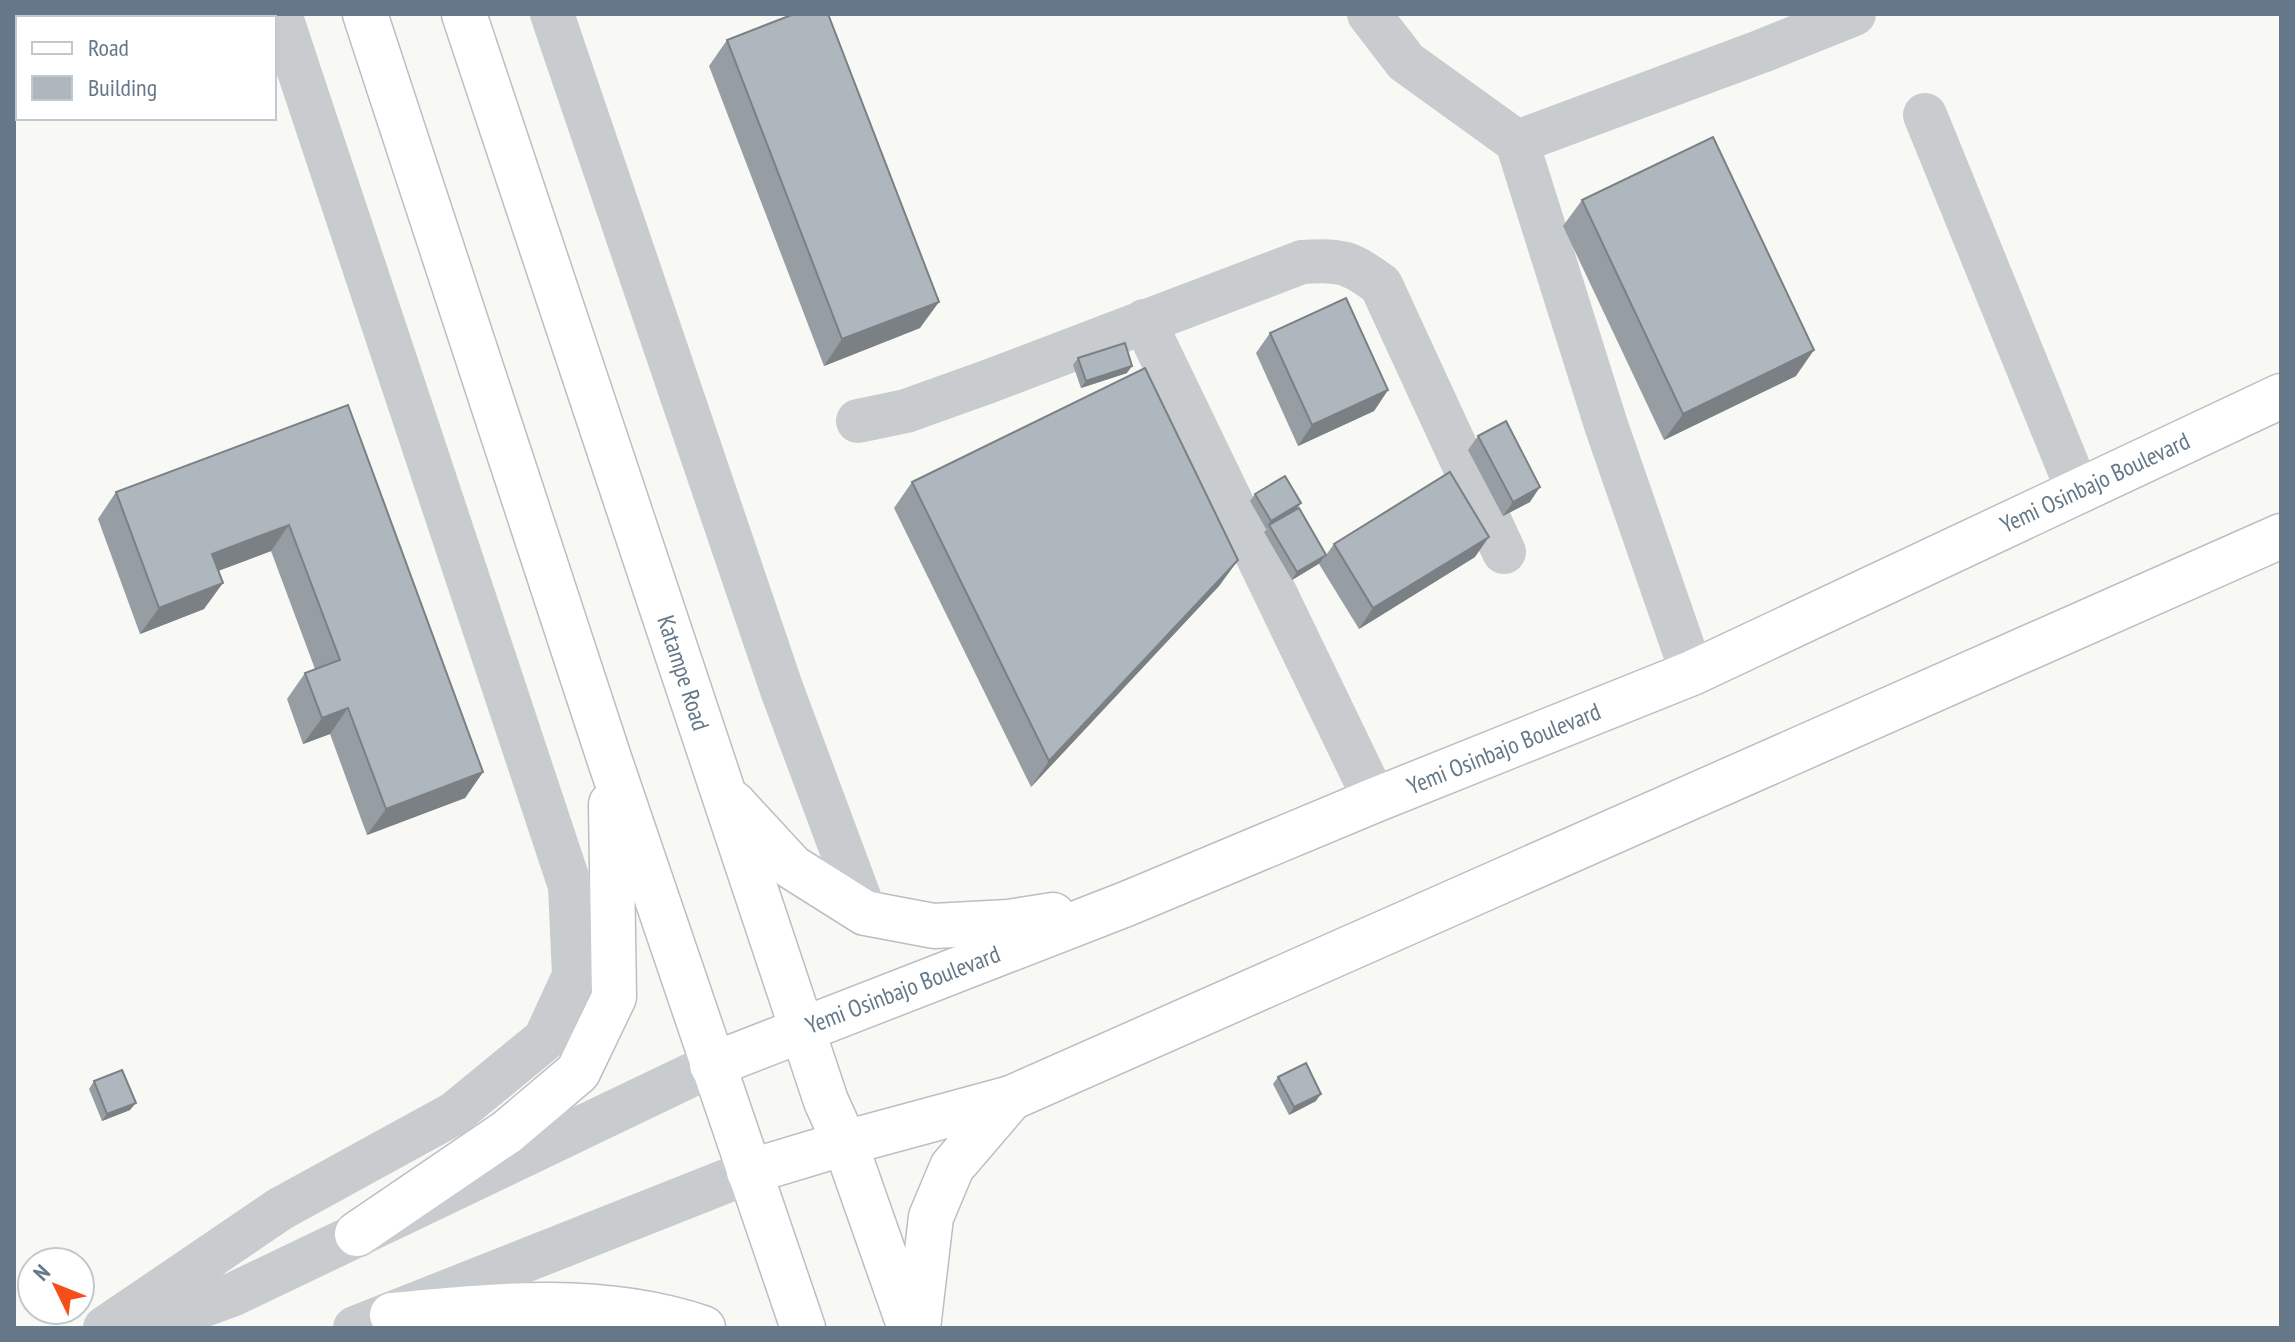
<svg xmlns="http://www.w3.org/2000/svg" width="2295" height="1342" font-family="'PT Sans Narrow',sans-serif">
	<rect width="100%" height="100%" fill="#f8f8f5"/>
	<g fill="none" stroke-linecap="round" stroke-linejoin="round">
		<g stroke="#bbbfc3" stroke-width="47">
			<g id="major">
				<path d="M365,14L610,761L803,1328"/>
				<path d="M464,14L826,1101L845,1143L910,1328"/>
				<path d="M733,803L792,867L865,913L934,926L1008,922L1053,915"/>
				<path d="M712,1065L1126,904L1375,800L1692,673L2281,396"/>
				<path d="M749,1172L845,1143L1011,1098L2281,536"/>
				<path d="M357,1234L507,1132L578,1072L614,997L611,804"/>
				<path d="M392,1315C495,1305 603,1294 703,1328"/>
				<path d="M918,1328L931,1217L952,1167L1011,1098"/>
			</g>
		</g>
		<g stroke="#c8cccf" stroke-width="44">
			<path d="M552,14L782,690L865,913"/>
			<path d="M1369,14L1406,62L1517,142L1606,425L1692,673"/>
			<path d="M1925,115L2078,491"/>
			<path d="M1517,142L1762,51L1854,14"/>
			<path d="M1144,321L1375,800"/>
			<path d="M858,421L906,411L987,382L1302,262C1340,259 1351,262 1381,285L1504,552"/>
			<path d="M105,1328L280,1209L455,1113L545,1039L574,976L570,886L280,14"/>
			<path d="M141,1328L234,1294L712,1065"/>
			<path d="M355,1328L749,1172"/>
		</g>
		<use href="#major" stroke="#fff" stroke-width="44"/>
	</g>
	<g fill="#969da3">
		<path d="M727,40L920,328L824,366L709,66Z"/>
		<path d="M1582,200L1796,376L1664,440L1563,226Z"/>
		<path d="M1270,333L1388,390L1374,411L1298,446L1256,353Z"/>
		<path d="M1078,358L1127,373L1081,388L1073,365Z"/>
		<path d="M348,405L483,772L465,798L367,835L330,734L303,744L287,699L305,673L315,669L271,551L218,571L204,609L140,634L98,519L116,492Z"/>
		<path d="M1478,436L1530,502L1503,516L1468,450Z"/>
		<path d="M912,482L1238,560L1219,586L1031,787L894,508Z"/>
		<path d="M1255,494L1297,508L1326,555L1334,544L1475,557L1359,629L1319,564L1320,563L1292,580L1264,532L1268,528L1266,529L1250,501Z"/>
		<path d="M1278,1077L1316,1101L1289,1115L1273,1084Z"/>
		<path d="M94,1081L130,1110L102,1121L89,1089Z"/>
	</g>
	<g fill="#7a8084">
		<path d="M939,302L920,328L824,366L842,339Z"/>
		<path d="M1814,350L1796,376L1664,440L1683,414Z"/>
		<path d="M1132,366L1127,373L1081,388L1086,381Z"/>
		<path d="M1388,390L1374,411L1298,446L1312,425Z"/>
		<path d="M1540,487L1530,502L1503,516L1513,502Z"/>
		<path d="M1301,503L1296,510L1269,525L1266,529L1271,521Z"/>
		<path d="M289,525L271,551L194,580L212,554Z"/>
		<path d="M1489,537L1475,557L1359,629L1373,608Z"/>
		<path d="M1325,555L1320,563L1292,580L1297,572Z"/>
		<path d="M1238,560L1219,586L1031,787L1049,761Z"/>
		<path d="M223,583L204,609L140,634L159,608Z"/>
		<path d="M348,708L330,734L303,744L322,718Z"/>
		<path d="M483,772L465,798L367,835L386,809Z"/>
		<path d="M1321,1094L1316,1101L1289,1115L1294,1107Z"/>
		<path d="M136,1103L130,1110L102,1121L107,1114Z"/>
	</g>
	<g fill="#aeb7bd" stroke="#7a8084" stroke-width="2">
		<path d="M794,14H828L939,302L842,339L727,40Z"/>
		<path d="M1713,137L1814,350L1683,414L1582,200Z"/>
		<path d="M1346,298L1388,390L1312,425L1270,333Z"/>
		<path d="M1125,343L1132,366L1086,381L1078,358Z"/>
		<path d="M1145,368L1238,560L1049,761L912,482Z"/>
		<path d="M348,405L483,772L386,809L348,708L322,718L305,673L340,660L289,525L212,554L223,583L159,608L116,492Z"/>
		<path d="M1506,421L1540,487L1513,502L1478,436Z"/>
		<path d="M1450,472L1489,537L1373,608L1334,544Z"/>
		<path d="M1285,476L1301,503L1271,521L1255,494Z"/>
		<path d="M1299,508L1326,555L1297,572L1269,525Z"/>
		<path d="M1306,1063L1321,1094L1294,1107L1278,1077Z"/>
		<path d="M122,1070L136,1103L107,1114L94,1081Z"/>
	</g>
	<g text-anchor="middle" stroke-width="8" stroke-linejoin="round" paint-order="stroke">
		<g font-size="24" fill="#647889" stroke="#fff">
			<text transform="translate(2095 483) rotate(-25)" y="8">Yemi Osinbajo Boulevard</text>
			<text transform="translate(683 673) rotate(72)" y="8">Katampe Road</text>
			<text transform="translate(1504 749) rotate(-22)" y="8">Yemi Osinbajo Boulevard</text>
			<text transform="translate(903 990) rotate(-21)" y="8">Yemi Osinbajo Boulevard</text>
		</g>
	</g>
	<rect width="2295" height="1342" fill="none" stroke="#647889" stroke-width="32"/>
	<rect x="16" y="16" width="260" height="104" fill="#ffffff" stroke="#c1c9d0" stroke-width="2"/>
	<rect x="32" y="42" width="40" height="12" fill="#ffffff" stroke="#c1c9d0" stroke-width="2"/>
	<text x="88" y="56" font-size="24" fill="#647889">Road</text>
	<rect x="32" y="76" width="40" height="24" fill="#aeb7bd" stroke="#c1c9d0" stroke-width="2"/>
	<text x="88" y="96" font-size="24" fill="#647889">Building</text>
	<g transform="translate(56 1286) rotate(313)"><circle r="38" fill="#ffffff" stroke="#c1c9d0" stroke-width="2"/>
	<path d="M0-6L14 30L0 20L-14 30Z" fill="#f44f1a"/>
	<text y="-12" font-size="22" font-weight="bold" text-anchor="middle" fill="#647889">N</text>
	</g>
</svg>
